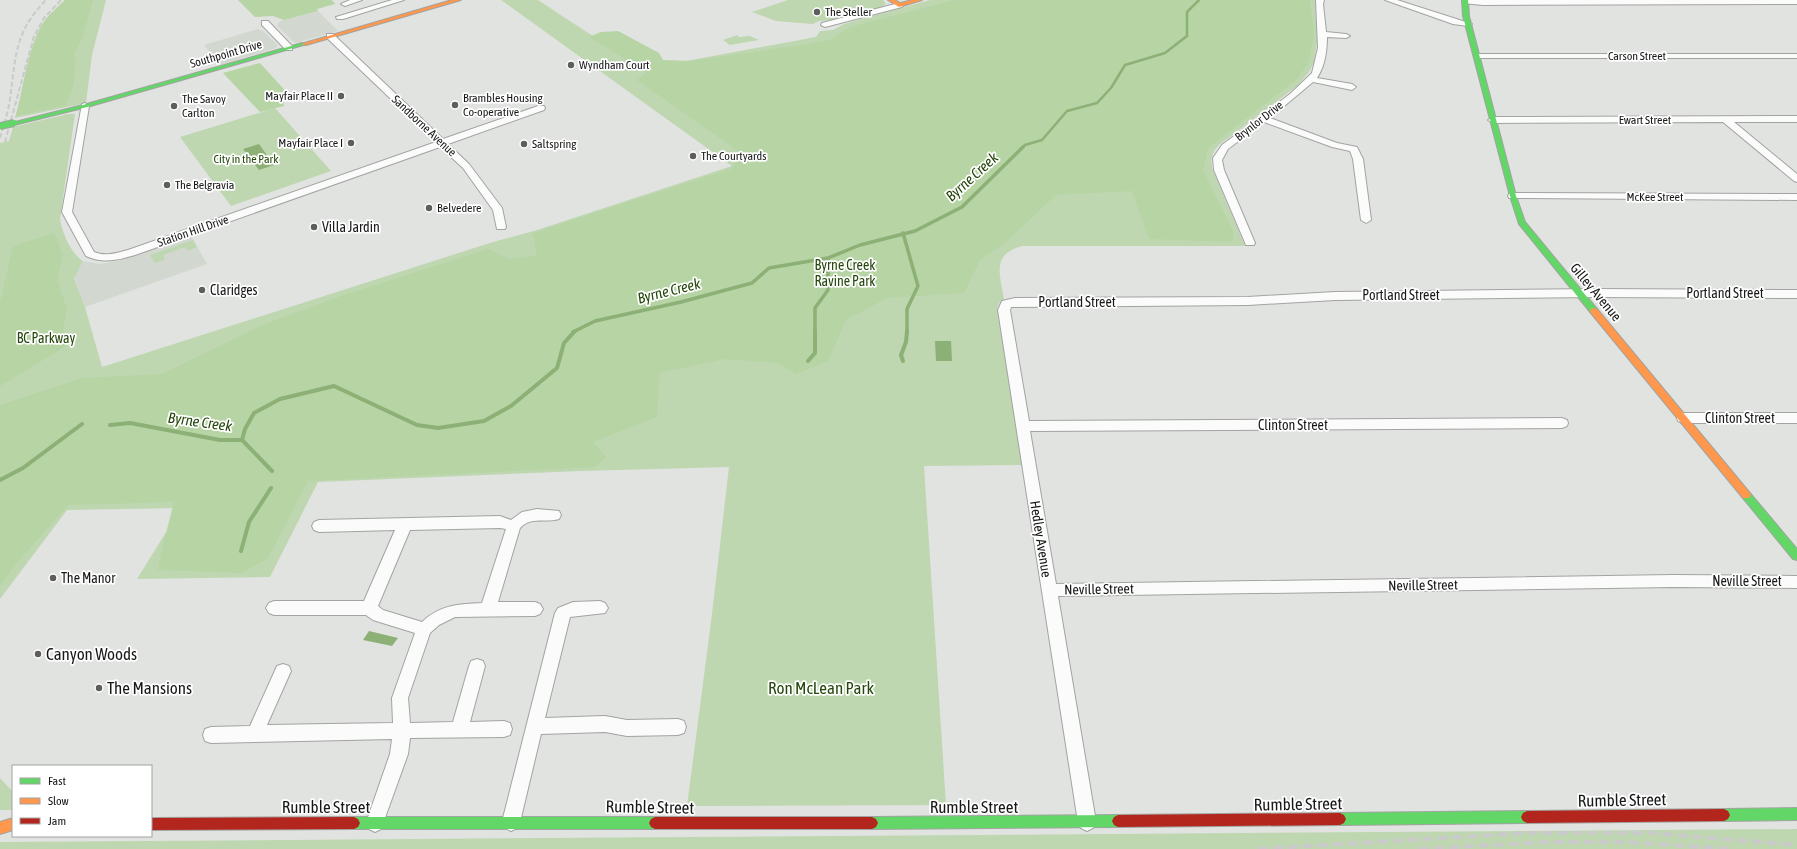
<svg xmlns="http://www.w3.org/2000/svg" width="1797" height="849" font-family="'Asap Condensed',sans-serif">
	<rect width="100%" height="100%" fill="#e1e3e0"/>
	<g fill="#d2d8d0">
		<path d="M318,11L338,31L295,43L277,26L280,21Z"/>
		<path d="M258,29L263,31L278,45L276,48L220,65L204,45Z"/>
		<path d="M191,236L207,264L85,307L74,279L83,261L100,264L118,261Z"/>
	</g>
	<g fill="#bed7b0">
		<path d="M65,0H106L92,55L86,103L15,118C23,92 28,41 45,20C51,13 59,7 65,0Z"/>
		<path d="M501,0H538L643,69L816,37L820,31L833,30L844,24L930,0H1315L1317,42L1314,62L1309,72L1297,86L1219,145C1211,153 1210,161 1213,171L1245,246H1022C991,254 1000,275 1004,299L999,303L997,309L1022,465L924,466L946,805L687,806L712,614L729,467L581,471L318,482L270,577L137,579L181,508L67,510L0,599V143L9,141L13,127L68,114H75L60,219C62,232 71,254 83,261L74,279L85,307L102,367L493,242L534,231L732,166Z"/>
		<path d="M788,0H883L886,4L881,7L835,20L819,21L813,24L776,21L752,12Z"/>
		<path d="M737,35L739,37L750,36L759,40L730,45L723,40Z"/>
		<path d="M275,108L331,171L231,206L180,137Z"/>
		<path d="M193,240L197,247L188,251L185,247L163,255L165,260L155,263L150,255Z"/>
		<path d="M0,778L13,792V810H0Z"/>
		<path d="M1797,829V849H0V842Z"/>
	</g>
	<g fill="#b6d4a4">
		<path d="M65,0H93L83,36L75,52L74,83L66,105L16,116C25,85 27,51 44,22C49,14 58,7 65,0Z"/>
		<path d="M238,0H332L335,4L317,9L318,11L284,20L273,16L255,17Z"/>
		<path d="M955,0H1310L1314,33L1309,62L1297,79L1208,148L1203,170L1233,231V242L1149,239L1132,191L1056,195L1006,242L980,260L964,293L887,298L846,320L828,361L796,374L777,363L724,359L659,373L657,417L593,442L606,457L595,467L308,481L268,558L242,573L158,570L162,549L174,502L68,505L17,563L0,586V405L82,378L162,374L260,326L341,296L488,249L509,259L537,255L533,233L733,168L741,153L637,80L647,72L589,37L601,32L618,31L659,53L663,60L690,61L809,44L832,39L850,27Z"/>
		<path d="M260,63L291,97L283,101L284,106L260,112L223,73Z"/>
		<path d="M54,233L63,255L57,280L67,309L63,329L68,345L0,386V303L13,246Z"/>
	</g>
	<g fill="#8cb075">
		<path d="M259,144L274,165L259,170L243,149Z"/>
		<path d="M935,341H951L952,361H936Z"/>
		<path d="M369,631L398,638L392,646L363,640Z"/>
	</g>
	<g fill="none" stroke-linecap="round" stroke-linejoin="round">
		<path stroke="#8cb075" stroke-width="2.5" d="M1022,148L1025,145L1042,140L1067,111L1097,103L1111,88L1125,65L1165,53L1187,36V12L1199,0"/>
		<g stroke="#8cb075" stroke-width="3.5">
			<path d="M903,233L918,286L907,309V332"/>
			<path d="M573,332L595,321L681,302L752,283L769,268L828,258L860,245L915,231L962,207L1023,147"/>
			<path d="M815,332V308L828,290V258"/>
		</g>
		<g stroke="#8cb075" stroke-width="4">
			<path d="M808,361L815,353V331"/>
			<path d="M903,361L901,355L906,342L907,331"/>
			<path d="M110,425L130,423L220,440H242L245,429L254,413L280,399L334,386L417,425L438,428L484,421L511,406L557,368L564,343L575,331"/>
			<path d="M242,440L272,471"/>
			<path d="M0,480L23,468L82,424"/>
			<path d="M241,551L249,522L271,488"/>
		</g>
		<g stroke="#a2a4a1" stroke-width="2">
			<g id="street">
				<path d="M350,0H362L345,6L341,4Z"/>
				<path d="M392,0H404L343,19H337L336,17Z"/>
				<path d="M1316,0H1324L1323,4L1326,32L1346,34L1350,36L1346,38L1327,37C1327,51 1325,66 1317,78L1352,84L1356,87L1352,90L1313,82L1270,118L1337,143L1357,147L1363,159L1371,220L1366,223L1361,220L1353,159L1350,151L1332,147L1264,122L1228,149L1222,160L1224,170L1255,243L1254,245H1246L1214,170L1213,158L1222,145L1290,94L1312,73L1318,48Z"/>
				<path d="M1385,0H1397L1472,24L1468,26L1453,24Z"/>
				<path d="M1462,0H1797V4L1483,5L1462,3Z"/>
				<path d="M899,3L903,5L902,7L825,27L821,25L822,23Z"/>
				<path d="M262,21H268L292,46V50H286L262,25Z"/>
				<path d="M327,34H333L443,139L538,106H544L545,108L544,110L448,144L469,164L502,208L506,227L505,229H497L493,210L463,168L440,147L135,255C118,260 103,264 86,256L62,212L82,104L85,103L89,106L72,212L94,252C106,257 116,253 128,250L436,142L327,38Z"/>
				<rect x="1474" y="54" width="323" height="4"/>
				<path d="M1797,116V122H1734L1797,174V182L1794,181L1723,122L1493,123L1488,120L1493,117Z"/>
				<path d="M1513,193L1797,194V200L1509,198L1508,196L1509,194Z"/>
				<path d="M1596,289L1797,290V298L1596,297L1335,300L1248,305L1011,307L1010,310L1029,421L1562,418L1567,420L1568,423L1567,426L1562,428L1030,431L1056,584L1673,575L1797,576V588L1673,587L1058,596L1096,822L1093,828L1087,831L1081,828L1078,822L998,310L1002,301L1015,298L1248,297L1335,292Z"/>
				<path d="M1683,413H1797V423H1683L1678,421L1677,418L1678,415Z"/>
				<path d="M537,509L559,511L561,515L559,519C546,523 531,516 520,528L498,602H535L540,604L543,609L540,614L535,616L455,617L439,625L430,633L408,698L410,723L453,722L469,666L471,661L477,659L483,661L485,666L470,722L504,721L510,723L512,729L510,735L504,737L410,738L408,754L381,829L375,832L369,829L366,823L390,754L392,739L211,743L205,741L203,735L205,729L211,727L250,726L277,666L283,664L289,666L291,671L267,725L393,723L392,698L415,633L373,620L366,615H274L269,613L266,608L269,603L274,601H364L395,530L319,532L314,530L312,526L314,522L319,520L500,516L511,520L522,512ZM500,528L506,529L482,603C458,604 440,605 422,622L383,610L378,606L410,530Z"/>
				<path d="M600,601L605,603L608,608L605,613L570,617L545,718L605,716L627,720L678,719L684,721L686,727L684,733L678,735L627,736L605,732L541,734L520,822L517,828L511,831L505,828L502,822L555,613L558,608L573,602Z"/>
			</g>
		</g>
		<g stroke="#a2a4a1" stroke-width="2">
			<g id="fast">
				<path d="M1462,0H1468L1469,16L1516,196L1525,222L1597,309L1598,311L1597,313H1591L1519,224L1510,196L1463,16Z"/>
				<path d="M302,43L307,44L87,107L14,125L11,123L83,105Z"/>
				<path d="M1746,491L1749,492L1797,549V560L1793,559L1743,498L1741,495L1743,492Z"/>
				<path d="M1797,808V820L1724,821L1720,819L1718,815L1720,811L1724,809Z"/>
				<path d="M1527,811L1531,813L1533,817L1531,821L1527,823L1340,825L1336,823L1334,819L1336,815L1340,813Z"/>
				<path d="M1118,815L1122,817L1124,821L1122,825L1118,827L872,829L868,827L866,823L868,819L872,817Z"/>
				<path d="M354,817H655L659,819L661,823L659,827L655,829H354L350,827L348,823L350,819Z"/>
			</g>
		</g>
		<g stroke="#a2a4a1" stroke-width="2">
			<g id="slow">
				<path d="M452,0H461L306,45L301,44Z"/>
				<path d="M888,0H895L900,3L913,0H922L899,7Z"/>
				<path d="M1594,308L1597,309L1749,492L1751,495L1749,498H1743L1591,313L1590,311L1591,309Z"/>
				<path d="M13,818V830L0,834V822Z"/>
			</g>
		</g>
		<g stroke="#a2a4a1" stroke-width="2">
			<g id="jam">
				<path d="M1724,809L1728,811L1730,815L1728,819L1724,821L1527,823L1523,821L1521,817L1523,813L1527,811Z"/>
				<path d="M1340,813L1344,815L1346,819L1344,823L1340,825L1118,827L1114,825L1112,821L1114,817L1118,815Z"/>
				<path d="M354,817L358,819L360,823L358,827L354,829L151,830V818Z"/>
				<path d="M655,817H872L876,819L878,823L876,827L872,829H655L651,827L649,823L651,819Z"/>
			</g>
		</g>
		<use href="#street" fill="#fafbfa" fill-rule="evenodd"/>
		<use href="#fast" fill="#63d668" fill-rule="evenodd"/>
		<use href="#slow" fill="#ff974d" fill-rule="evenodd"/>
		<use href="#jam" fill="#b3261e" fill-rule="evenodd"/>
		<g stroke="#c9cac9" stroke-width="2" stroke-dasharray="5 2.5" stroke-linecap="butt">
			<path d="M0,138C4,125 8,112 10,99C16,56 14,33 46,0"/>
			<path d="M5,142L34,36L44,18L61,0"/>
		</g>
		<g stroke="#c9cac9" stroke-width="4" stroke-dasharray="10 5" stroke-linecap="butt">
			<path d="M1258,849L1526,833H1650L1797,845"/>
			<path d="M1419,849L1549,842H1627L1731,849"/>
		</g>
		<g stroke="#a2a4a1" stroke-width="8" stroke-linecap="butt">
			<path id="fast-bridge" d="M0,126L14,123"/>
		</g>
		<use href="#fast-bridge" stroke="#63d668" stroke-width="6"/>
	</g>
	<g fill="#5e5f5d" stroke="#fff" stroke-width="1.5">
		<circle cx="817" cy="12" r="4"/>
		<circle cx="571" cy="65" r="4"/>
		<circle cx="341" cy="96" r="4"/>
		<circle cx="455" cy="105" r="4"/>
		<circle cx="174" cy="106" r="4"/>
		<circle cx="351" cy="143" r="4"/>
		<circle cx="524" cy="144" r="4"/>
		<circle cx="693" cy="156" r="4"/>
		<circle cx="167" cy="185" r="4"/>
		<circle cx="429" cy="208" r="4"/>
		<circle cx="314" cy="227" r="4"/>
		<circle cx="202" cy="290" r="4"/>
		<circle cx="53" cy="578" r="4"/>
		<circle cx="38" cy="654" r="4"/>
		<circle cx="99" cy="688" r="4"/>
	</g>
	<g text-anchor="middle" stroke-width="3.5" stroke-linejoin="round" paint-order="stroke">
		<g font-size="12" fill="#171817" stroke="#fff" text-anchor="start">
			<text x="825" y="16">The Steller</text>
			<text x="579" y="69">Wyndham Court</text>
			<text x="333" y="100" text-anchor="end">Mayfair Place II</text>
			<text x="463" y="102">Brambles Housing<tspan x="463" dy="14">Co-operative</tspan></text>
			<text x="182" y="103">The Savoy<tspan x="182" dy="14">Carlton</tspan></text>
			<text x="343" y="147" text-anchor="end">Mayfair Place I</text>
			<text x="532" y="148">Saltspring</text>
			<text x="701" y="160">The Courtyards</text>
			<text x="175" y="189">The Belgravia</text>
			<text x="437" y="212">Belvedere</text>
		</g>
		<g font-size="12" fill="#171817" stroke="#fff">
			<text transform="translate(226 54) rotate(-16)" y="4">Southpoint Drive</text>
			<text x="1637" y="60">Carson Street</text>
			<text x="1645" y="124">Ewart Street</text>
			<text transform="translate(1259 121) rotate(-38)" y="4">Brynlor Drive</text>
			<text transform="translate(424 126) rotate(43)" y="4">Sandborne Avenue</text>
			<text x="1655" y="201">McKee Street</text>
			<text transform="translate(193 231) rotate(-19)" y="4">Station Hill Drive</text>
		</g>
		<g font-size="12" fill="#25470b" stroke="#fff">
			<text x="246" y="163">City in the Park</text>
		</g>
		<g font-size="14" fill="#171817" stroke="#fff" text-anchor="start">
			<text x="322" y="232">Villa Jardin</text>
			<text x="210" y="295">Claridges</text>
			<text x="61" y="583">The Manor</text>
		</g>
		<g font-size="14" fill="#25470b" stroke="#fff">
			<text x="845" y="270">Byrne Creek<tspan x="845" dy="16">Ravine Park</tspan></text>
			<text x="46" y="343">BC Parkway</text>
		</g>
		<g font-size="14" fill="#171817" stroke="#fff">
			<text transform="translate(1596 292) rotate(50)" y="5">Gilley Avenue</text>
			<text x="1725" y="298">Portland Street</text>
			<text x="1401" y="300">Portland Street</text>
			<text x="1077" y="307">Portland Street</text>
			<text x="1740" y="423">Clinton Street</text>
			<text x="1293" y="430">Clinton Street</text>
			<text transform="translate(1041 539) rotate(81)" y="5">Hedley Avenue</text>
			<text x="1747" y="586">Neville Street</text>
			<text transform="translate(1423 585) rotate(-1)" y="5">Neville Street</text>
			<text transform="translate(1099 589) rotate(-1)" y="5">Neville Street</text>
		</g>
		<g font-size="15" font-style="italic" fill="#244609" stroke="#fff">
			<text transform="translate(972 177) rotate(-42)" y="5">Byrne Creek</text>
			<text transform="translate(669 291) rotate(-14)" y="5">Byrne Creek</text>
			<text transform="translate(200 422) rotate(8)" y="5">Byrne Creek</text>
		</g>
		<g font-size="17" fill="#171817" stroke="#fff" text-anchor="start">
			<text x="46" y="660">Canyon Woods</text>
			<text x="107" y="694">The Mansions</text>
		</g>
		<g font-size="17" fill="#25470b" stroke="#fff">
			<text x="821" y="694">Ron McLean Park</text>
		</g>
		<g font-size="17" fill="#171817" stroke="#fff">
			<text transform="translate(1622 800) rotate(-1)" y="6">Rumble Street</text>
			<text transform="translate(1298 804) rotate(-1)" y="6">Rumble Street</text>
			<text x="326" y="813">Rumble Street</text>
			<text transform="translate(650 807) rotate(1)" y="6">Rumble Street</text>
			<text x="974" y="813">Rumble Street</text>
		</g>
	</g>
	<rect x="12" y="765" width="140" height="72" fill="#ffffff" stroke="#a2a3a2"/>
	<rect x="20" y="778" width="20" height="6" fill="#63d668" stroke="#a2a3a2"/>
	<text x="48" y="785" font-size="12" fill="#171817">Fast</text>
	<rect x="20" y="798" width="20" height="6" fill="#ff974d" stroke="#a2a3a2"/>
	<text x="48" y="805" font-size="12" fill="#171817">Slow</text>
	<rect x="20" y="818" width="20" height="6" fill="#b3261e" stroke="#a2a3a2"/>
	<text x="48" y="825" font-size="12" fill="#171817">Jam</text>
</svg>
